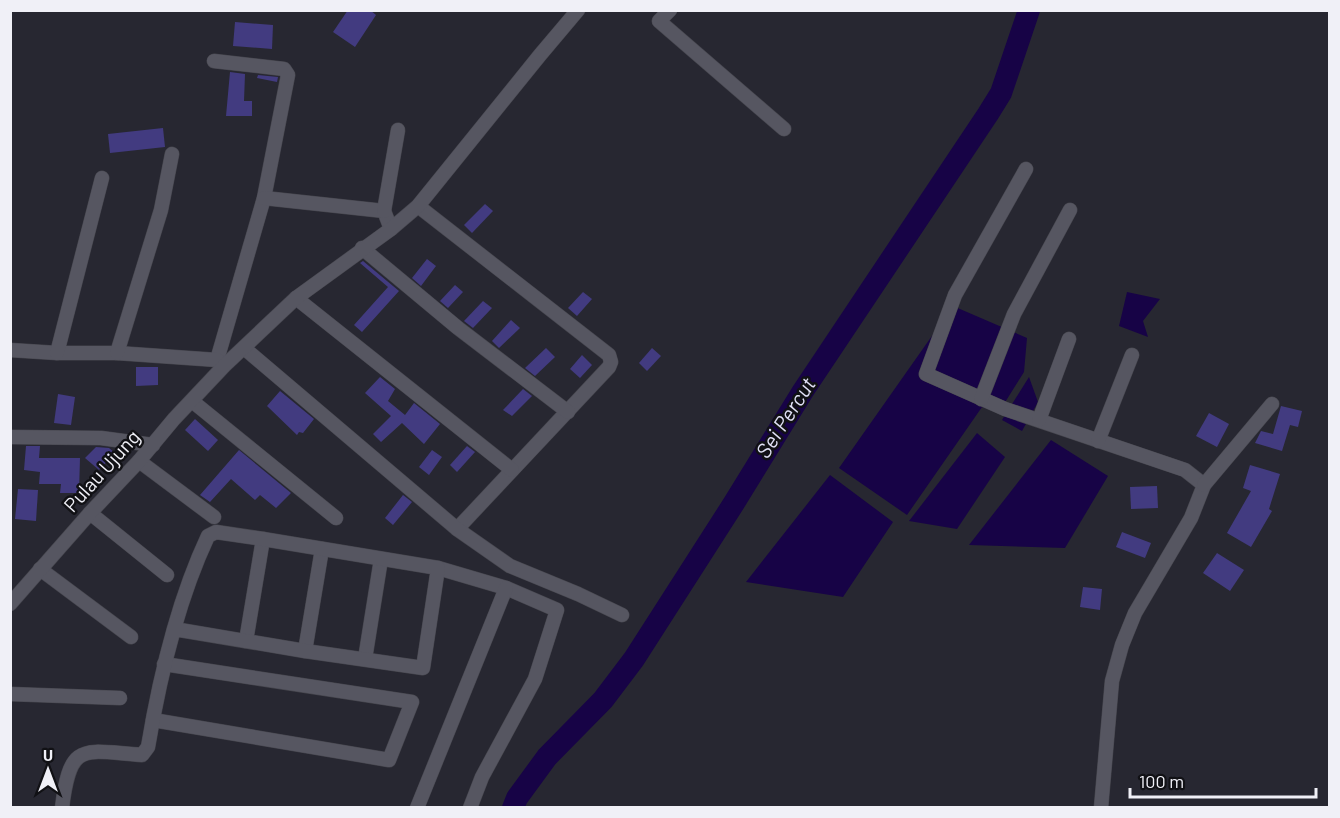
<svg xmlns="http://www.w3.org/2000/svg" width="1340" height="818" font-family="Barlow,sans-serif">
	<rect width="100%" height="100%" fill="#272731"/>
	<g fill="#170346">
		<path d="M1127,292L1160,299L1143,321L1148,337L1119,326Z"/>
		<path d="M953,306L1027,338L1024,372L999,412L982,407L907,515L839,468Z"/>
		<path d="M1029,377L1038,402L1022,431L1002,420Z"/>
		<path d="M977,433L1005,457L957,529L909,521Z"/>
		<path d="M1051,440L1108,476L1065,548L969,545Z"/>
		<path d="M830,475L893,522L843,597L746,582Z"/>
	</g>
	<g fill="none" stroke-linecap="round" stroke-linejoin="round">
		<path stroke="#170346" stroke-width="22" d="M513,808L517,798L547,757L603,700L634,659L734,503L803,391L988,114L1001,93L1029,10"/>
	</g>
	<g fill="#423b80">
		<path d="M348,10H370L376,15L355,47L333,32Z"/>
		<path d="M235,22L273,25L272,49L233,46Z"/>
		<path d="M230,72L245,74L244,101H252V116H226Z"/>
		<path d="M258,75L278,77L277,82L257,78Z"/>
		<path d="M163,128L165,147L110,153L108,134Z"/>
		<path d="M485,204L493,211L472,233L464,225Z"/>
		<path d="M427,259L436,266L421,286L412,278Z"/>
		<path d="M363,261L399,291L362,332L354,325L388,287L360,263Z"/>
		<path d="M455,285L463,292L448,308L440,301Z"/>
		<path d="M583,292L592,299L577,316L568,308Z"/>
		<path d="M483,301L492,308L473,328L464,321Z"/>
		<path d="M511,320L520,328L499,348L492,341Z"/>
		<path d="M546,348L555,357L535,376L525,368Z"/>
		<path d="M652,348L661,356L647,371L639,363Z"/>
		<path d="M582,355L592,365L580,378L570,369Z"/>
		<path d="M136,367H158V385L136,386Z"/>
		<path d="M380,377L395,389L388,401L405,415L414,403L440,424L424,444L402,423L381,442L373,434L391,416L365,393Z"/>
		<path d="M523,389L532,396L512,416L503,410Z"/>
		<path d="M280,391L314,419L303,433L299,432L297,435L267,406Z"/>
		<path d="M58,394L75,397L71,425L54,423Z"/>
		<path d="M1281,406L1302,411L1298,427L1290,425L1282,451L1255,443L1261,431L1273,434Z"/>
		<path d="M1209,413L1229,424L1217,447L1196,436Z"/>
		<path d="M195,419L218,440L208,451L185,430Z"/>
		<path d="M26,446H40L39,458H80L79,493H60L61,484H39L40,472L24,470Z"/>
		<path d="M467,446L475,452L457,472L450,465Z"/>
		<path d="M96,447L109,448L115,453L99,470L85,458Z"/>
		<path d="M239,450L291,493L276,508L260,495L255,500L231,479L210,502L200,495Z"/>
		<path d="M432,450L442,457L429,475L419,467Z"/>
		<path d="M1250,465L1280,474L1269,509L1272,511L1251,547L1227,533L1251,491L1243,488Z"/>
		<path d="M1157,486L1158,508L1131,509L1130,487Z"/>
		<path d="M18,489L38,490L36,521L15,519Z"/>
		<path d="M403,495L412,502L393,525L385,518Z"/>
		<path d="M1122,532L1151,543L1145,558L1116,547Z"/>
		<path d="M1217,553L1244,570L1230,591L1203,573Z"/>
		<path d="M1083,587L1102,589L1100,610L1080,607Z"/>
	</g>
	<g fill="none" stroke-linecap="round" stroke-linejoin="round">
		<g stroke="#46464e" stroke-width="15">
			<g id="minor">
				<path d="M670,10L659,21L784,129"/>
				<path d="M214,61L284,69L288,75L264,198L217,360"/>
				<path d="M1026,169L955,295L926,374L1005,409L1185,470L1204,485L1191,518L1135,613L1122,645L1112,681L1101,808"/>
				<path d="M264,198L384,211L391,229"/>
				<path d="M418,206L609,355L611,362L609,367L457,529"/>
				<path d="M384,211L398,130"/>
				<path d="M362,248L458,328L568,412"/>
				<path d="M296,298L512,470"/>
				<path d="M244,348L457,529L510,566L578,594L622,615"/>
				<path d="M10,350L57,353H117L217,360L222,364"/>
				<path d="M57,353L102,178"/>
				<path d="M117,353L161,210L172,154"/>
				<path d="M981,399L1014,314L1070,210"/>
				<path d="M192,401L336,518"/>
				<path d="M1039,420L1069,339"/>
				<path d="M10,437L101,438L153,445"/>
				<path d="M1098,441L1132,355"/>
				<path d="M139,461L214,517"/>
				<path d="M1204,485L1272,404"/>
				<path d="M90,513L167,575"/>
				<path d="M438,568L506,588L557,610L535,679L482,777L470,808"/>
				<path d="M40,569L131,637"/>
				<path d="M10,604L90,513L139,461L174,419L224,366L296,298L391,229L418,206L540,55L578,10"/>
				<path d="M246,641L263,539"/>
				<path d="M305,651L322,549"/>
				<path d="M365,659L381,559"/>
				<path d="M10,694L120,698"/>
				<path d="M153,720L389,760L412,702L164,664"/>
				<path d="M62,808C70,740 83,751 142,755L148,747C160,675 177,602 208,536L216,532L263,539L438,568L423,668L305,651L174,629"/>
				<path d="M417,808L506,588"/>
			</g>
		</g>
		<use href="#minor" stroke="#565661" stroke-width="14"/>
	</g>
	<g text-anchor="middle" stroke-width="5" stroke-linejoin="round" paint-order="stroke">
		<g font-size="20" fill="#f0f0f7" stroke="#111115">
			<text transform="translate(102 471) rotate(-48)" y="7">Pulau Ujung</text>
		</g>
		<g font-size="21" font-style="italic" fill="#e1e1f6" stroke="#111115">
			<text transform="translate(786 418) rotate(-57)" y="7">Sei Percut</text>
		</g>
	</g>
	<rect width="1340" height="818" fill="none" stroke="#f0f0f7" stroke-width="24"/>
	<g transform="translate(48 770)" stroke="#111115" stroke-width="4.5" paint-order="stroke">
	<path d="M0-4.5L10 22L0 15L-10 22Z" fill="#f0f0f7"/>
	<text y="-9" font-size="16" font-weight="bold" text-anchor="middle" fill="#f0f0f7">U</text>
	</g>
	<path d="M1130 788v9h186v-9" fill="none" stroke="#f0f0f7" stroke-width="3"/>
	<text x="1139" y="788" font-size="18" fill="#f0f0f7" stroke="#111115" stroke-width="4.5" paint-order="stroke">100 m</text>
</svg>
